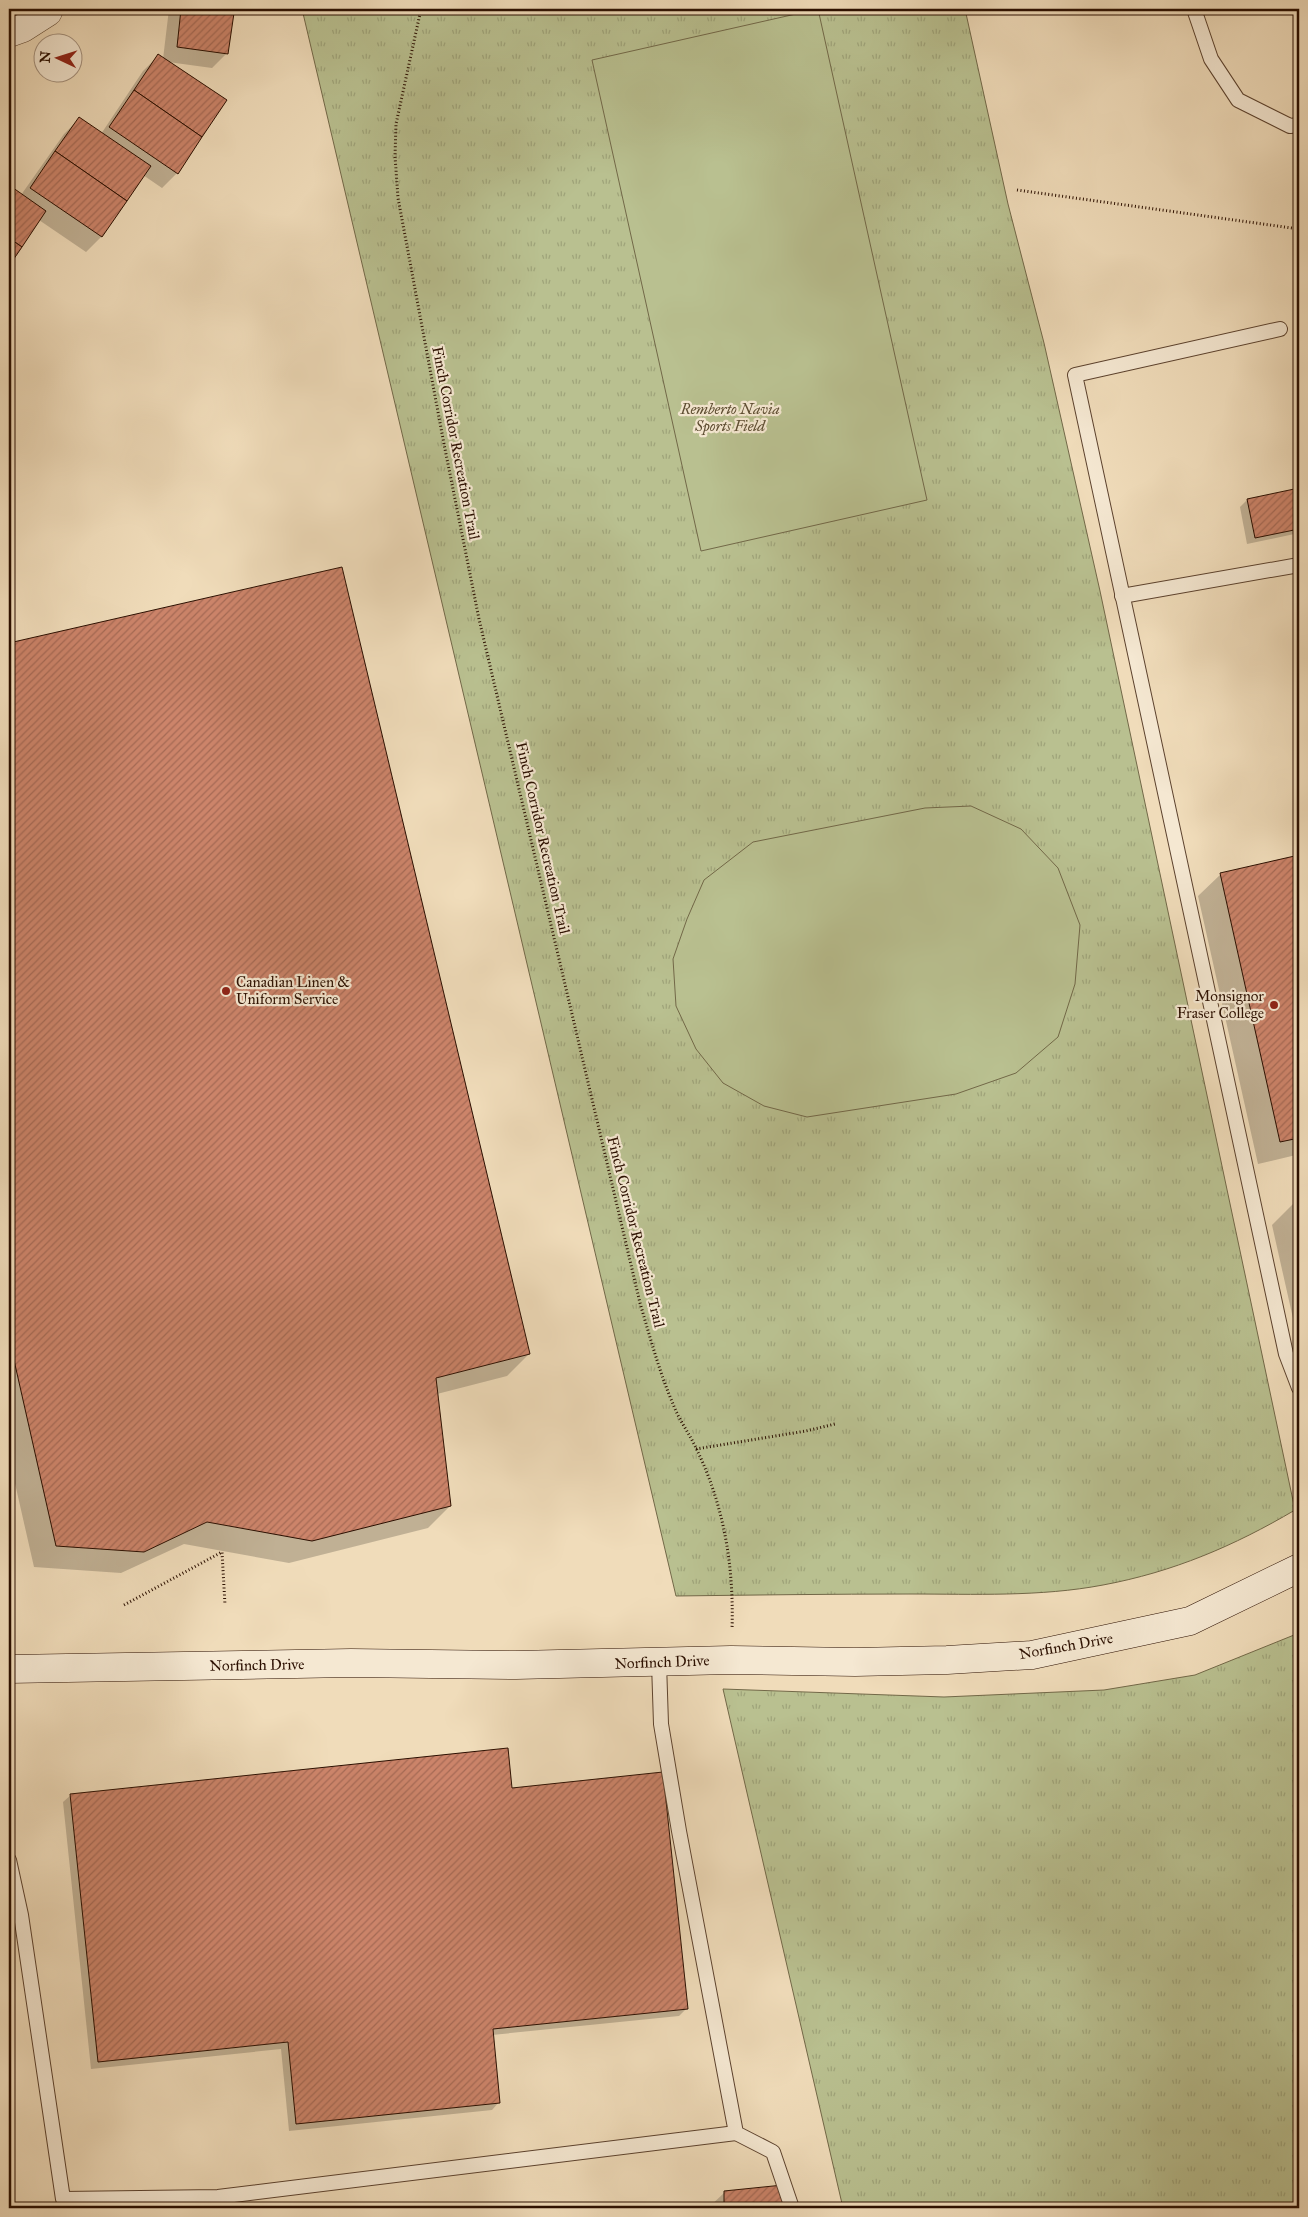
<svg xmlns="http://www.w3.org/2000/svg" width="1308" height="2217" font-family="'IM FELL Great Primer',serif">
	<defs>
		<pattern id="grass-tufts" width="24" height="20" patternUnits="userSpaceOnUse" patternTransform="scale(1.25)"><rect width="24" height="20" fill="#b9c090"/><path d="M3 7l-1-3M5 7V3M7 7l1-3M15 17l-1-3M17 17v-4M19 17l1-3" fill="none" stroke="#9fa47a"/></pattern>
		<pattern id="building-hatch" width="6" height="6" patternUnits="userSpaceOnUse" patternTransform="scale(1.25)"><rect width="6" height="6" fill="#cc846a"/><path d="M-1 1l2-2M0 6l6-6M5 7l2-2" fill="none" stroke="#a66a55"/></pattern>
	</defs>
	<rect width="100%" height="100%" fill="#f0dcba"/>
	<filter id="stains"><feTurbulence type="fractalNoise" baseFrequency=".004" numOctaves="4"/><feColorMatrix values="0 0 0 0 .2 0 0 0 0 .09 0 0 0 0 .02 0 0 0 .5 -.17"/></filter>
	<radialGradient id="worn" r=".72"><stop offset=".6" stop-color="#630" stop-opacity="0"/><stop offset="1" stop-color="#630" stop-opacity=".3"/></radialGradient>
	<g fill="url(#grass-tufts)" stroke="#726848">
		<path d="M302,9H965L1008,204L1044,343L1100,591L1295,1510C1234,1546 1173,1572 1103,1585C1040,1597 974,1594 910,1594C832,1594 754,1595 676,1596Z"/>
		<path d="M1299,1633V2208H843L723,1689L944,1697L1104,1690L1195,1675Z"/>
	</g>
	<g fill="#b9c090" stroke="#726848">
		<path d="M818,9L927,500L701,551L592,60Z"/>
		<path d="M971,806L1021,829L1058,868L1080,925L1075,984L1058,1037L1016,1073L956,1094L807,1117L764,1106L723,1083L696,1049L676,1006L673,959L687,919L704,880L753,842L925,808Z"/>
	</g>
	<g fill="#0003">
		<path d="M169,9H233L227,53L212,68L168,62L177,173L162,188L143,175L101,237L86,252L39,220L9,263V187L21,195L64,134L79,119L101,134L143,71L158,56L163,59Z"/>
		<path d="M1299,489V533L1247,544L1240,507L1247,500Z"/>
		<path d="M341,568L529,1354L507,1376L437,1394L450,1506L428,1528L289,1563L184,1544L121,1573L34,1567L9,1457V644Z"/>
		<path d="M1299,856V1169L1296,1155L1258,1164L1198,896L1221,874Z"/>
		<path d="M1299,1202V1345L1272,1225L1294,1203Z"/>
		<path d="M511,1790L686,2009L679,2016L492,2035L499,2102L492,2110L289,2131L281,2049L91,2069L63,1802L71,1795Z"/>
		<path d="M725,2192L787,2208H708Z"/>
	</g>
	<g fill="url(#building-hatch)" stroke="#2b0f00">
		<path d="M181,9H205L234,13L228,54L177,47Z"/>
		<path d="M205,9H234V13Z"/>
		<path d="M158,54L227,100L202,137L134,90Z"/>
		<path d="M134,90L202,137L178,174L109,127Z"/>
		<path d="M79,117L151,166L127,201L55,151Z"/>
		<path d="M55,151L127,201L102,237L30,188Z"/>
		<path d="M9,185L46,211L22,247L9,238Z"/>
		<path d="M9,238L22,247L9,266Z"/>
		<path d="M1299,488V529L1255,538L1247,499Z"/>
		<path d="M342,567L530,1354L436,1378L451,1506L312,1541L207,1522L144,1552L56,1546L9,1338V643Z"/>
		<path d="M1299,855V1138L1280,1142L1220,873Z"/>
		<path d="M1299,1200V1227L1294,1202Z"/>
		<path d="M508,1748L512,1788L663,1772L688,2009L493,2029L500,2103L296,2124L288,2042L98,2062L70,1794Z"/>
		<path d="M783,2185L788,2208H724V2191Z"/>
	</g>
	<g fill="none" stroke-linecap="round" stroke-linejoin="round">
		<g stroke="#5c422e" stroke-width="16">
			<g id="lane">
				<path d="M1194,9L1211,59L1238,100L1290,126L1299,125"/>
				<path d="M1280,329L1075,375L1286,1354L1299,1388"/>
				<path d="M1122,596L1299,565"/>
				<path d="M659,1663L661,1724L679,1831L736,2133L773,2152L792,2208"/>
				<path d="M9,1860L21,1915L63,2199L218,2197L736,2133"/>
			</g>
		</g>
		<g stroke="#5c422e" stroke-width="29">
			<path id="street" d="M9,33L23,28L48,12L49,9"/>
		</g>
		<g stroke="#2b0f00" stroke-width="29">
			<path id="secondary" d="M9,1669L351,1663L516,1665L731,1660L855,1662L947,1660L1032,1655L1190,1621L1299,1568"/>
		</g>
		<g stroke="#2b0f00" stroke-width="3" stroke-dasharray="1 2.5" stroke-linecap="butt">
			<path d="M421,9L396,124L395,156L398,198L444,444L479,619L640,1303C650,1337 659,1371 673,1404C679,1420 689,1433 696,1448C724,1505 734,1566 732,1629"/>
			<path d="M1017,190L1299,229"/>
			<path d="M696,1449L806,1431L835,1424"/>
			<path d="M124,1605L222,1552L225,1605"/>
		</g>
		<use href="#lane" stroke="#f5e8d2" stroke-width="14"/>
		<use href="#street" stroke="#f5e8d2" stroke-width="28"/>
		<use href="#secondary" stroke="#f5e8d2" stroke-width="28"/>
	</g>
	<g fill="#8f2418" stroke="#f5e8d2" stroke-width="2">
		<circle cx="226" cy="991" r="5"/>
		<circle cx="1274" cy="1005" r="5"/>
	</g>
	<g text-anchor="middle" stroke-width="4.5" stroke-linejoin="round" paint-order="stroke">
		<g font-size="15" font-style="italic" fill="#5d4d32" stroke="#f5e8d2">
			<text x="730" y="414">Remberto Navia<tspan x="730" dy="17">Sports Field</tspan></text>
		</g>
		<g font-size="15" fill="#2b0f00" stroke="#f5e8d2">
			<text transform="translate(456 443) rotate(79)" y="5">Finch Corridor Recreation Trail</text>
			<text transform="translate(543 838) rotate(77)" y="5">Finch Corridor Recreation Trail</text>
			<text transform="translate(636 1232) rotate(76)" y="5">Finch Corridor Recreation Trail</text>
			<text transform="translate(1066 1646) rotate(-10)" y="5">Norfinch Drive</text>
			<text transform="translate(662 1662) rotate(-2)" y="5">Norfinch Drive</text>
			<text transform="translate(257 1665) rotate(-1)" y="5">Norfinch Drive</text>
		</g>
		<g font-size="15" fill="#2b0f00" stroke="#f5e8d2" text-anchor="start">
			<text x="236" y="987">Canadian Linen &amp;<tspan x="236" dy="17">Uniform Service</tspan></text>
			<text x="1264" y="1001" text-anchor="end">Monsignor<tspan x="1264" dy="17">Fraser College</tspan></text>
		</g>
	</g>
	<rect width="1308" height="2217" fill="none" stroke="#f0dcba" stroke-width="30"/>
	<rect x="10" y="10" width="1288" height="2197" fill="none" stroke="#2b0f00" stroke-width="2.5"/>
	<rect x="15" y="15" width="1278" height="2187" fill="none" stroke="#2b0f00"/>
	<g transform="translate(58 58) rotate(274)"><circle r="24" fill="#f5e8d2" stroke="#a4917e"/>
	<path d="M0-4L9 19L0 12L-9 19Z" fill="#8f2418"/>
	<text y="-8" font-size="14" font-weight="bold" text-anchor="middle" fill="#2b0f00">N</text>
	</g>
	<rect width="100%" height="100%" filter="url(#stains)"/>
	<rect width="100%" height="100%" fill="url(#worn)"/>
</svg>
